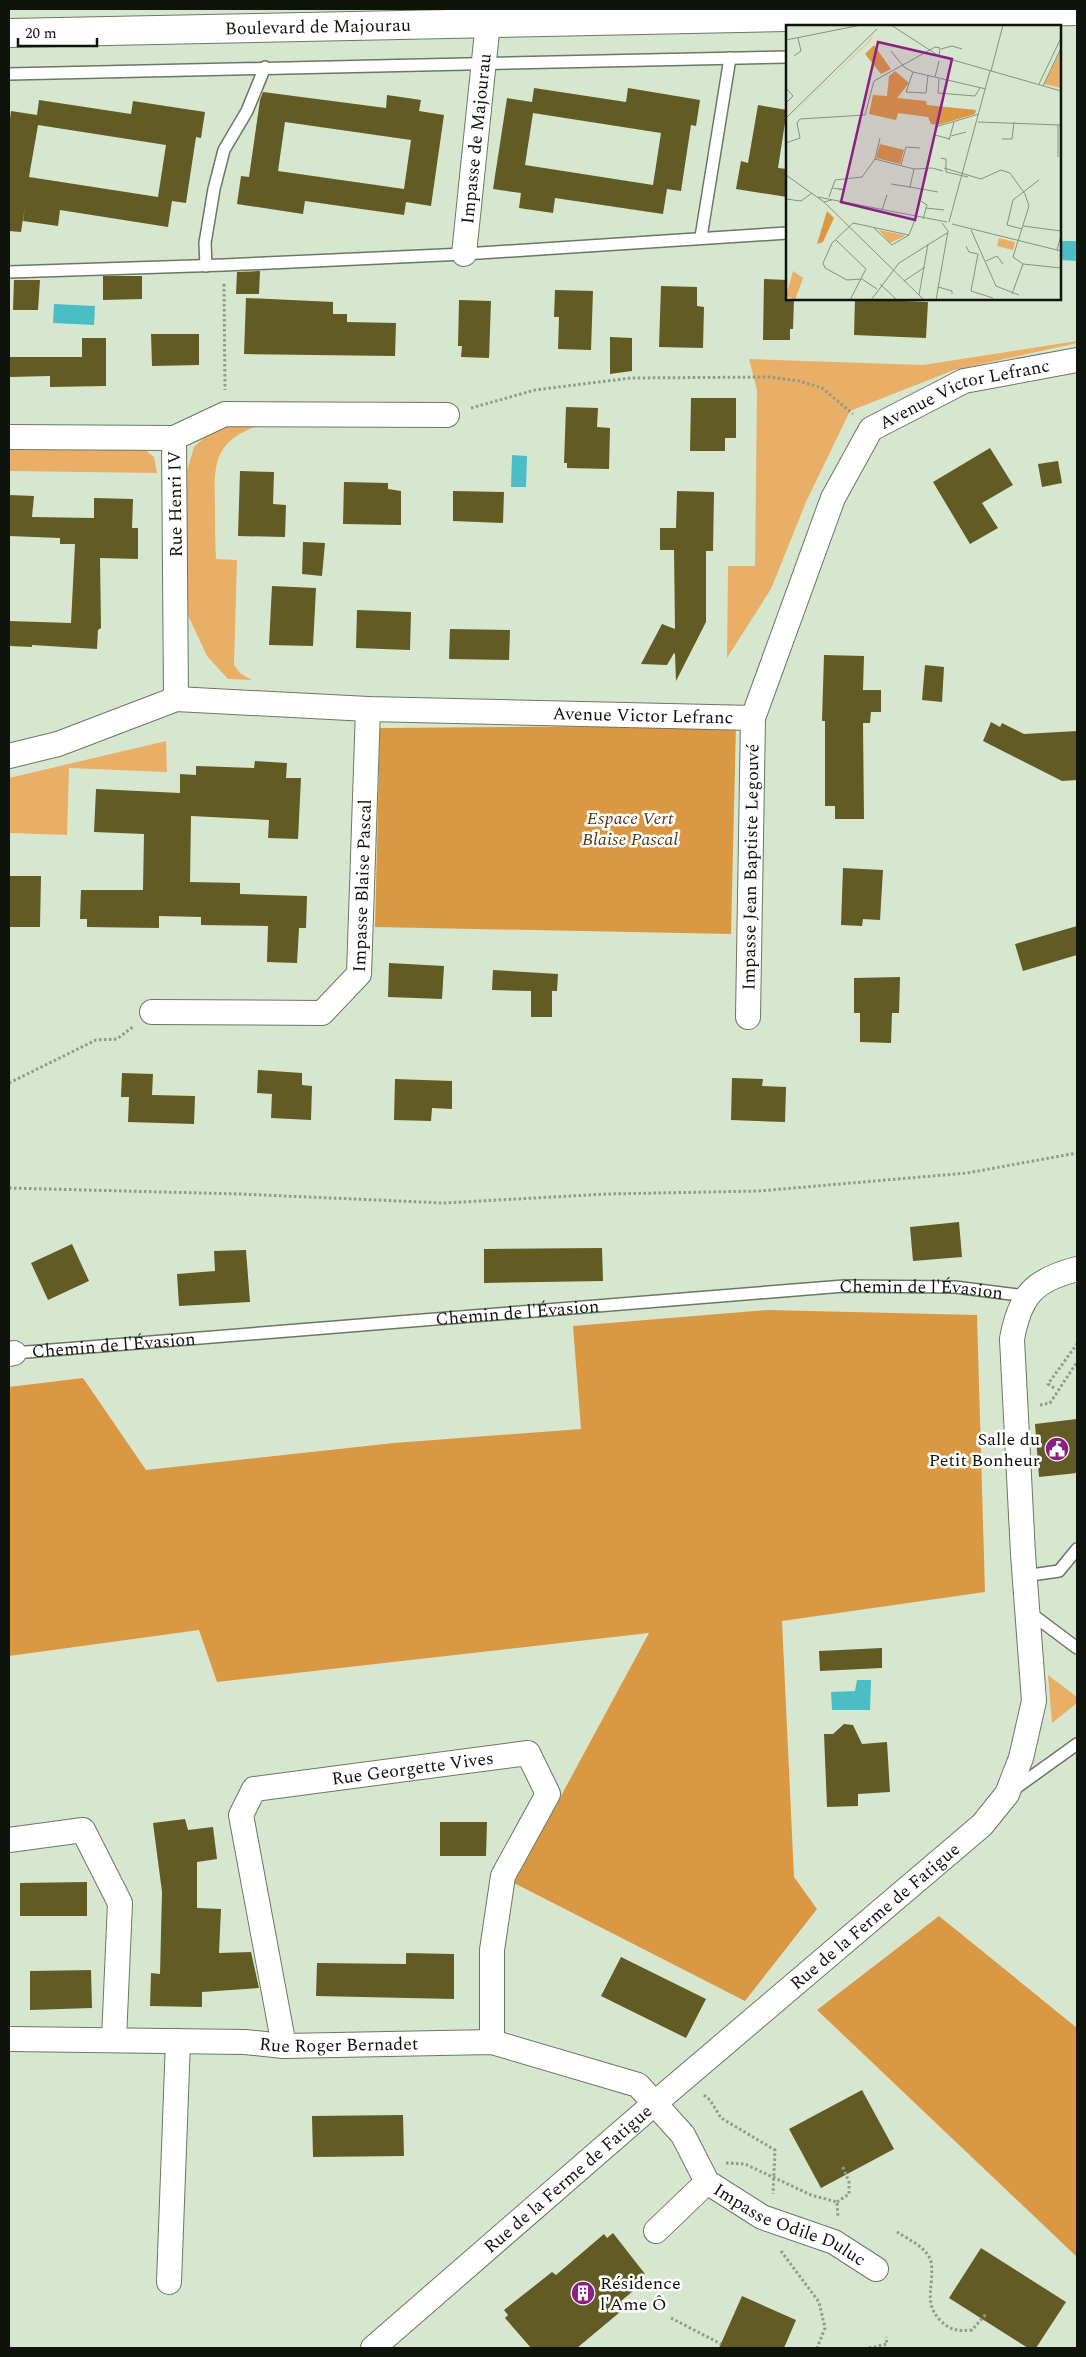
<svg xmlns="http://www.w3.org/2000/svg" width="1086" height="2357" font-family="Spectral,serif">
	<rect width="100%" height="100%" fill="#d7e7cf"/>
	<g fill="#eaaf67">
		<path d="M1077,341V343L954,370L850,411L806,502L771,589L727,658L728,566H755L757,390L749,359L923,365Z"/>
		<path d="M234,425L255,427C214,442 214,465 215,504C215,523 215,541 216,559L237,560L234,665L241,674L252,680L228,679L207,656L185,609V478L194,447L206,436L223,426Z"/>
		<path d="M9,445L142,447L154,457L157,473L9,471Z"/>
		<path d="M166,741L167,772L69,768L67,835L9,833V778Z"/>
		<path d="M1048,1675L1077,1697V1703L1052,1723Z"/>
	</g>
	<g fill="#da9843">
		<path d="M736,725L731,934L375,927L380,728Z"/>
		<path d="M768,1310L977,1315L985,1592L782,1621L794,1877L817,1909L745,2001L514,1883L649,1633L217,1682L199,1630L9,1656V1387L83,1378L146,1470L394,1443L581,1429L573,1326Z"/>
		<path d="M939,1916L1077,2028V2257L817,2010Z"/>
	</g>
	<g fill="#4bbec5">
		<path d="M1060,241H1077V261L1060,260Z"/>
		<path d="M54,304L95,306L94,325L53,323Z"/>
		<path d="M512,455L527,456L526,487H511Z"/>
		<path d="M857,1680H871L870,1710H832L831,1692L855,1691Z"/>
	</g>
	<g fill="#625b23" fill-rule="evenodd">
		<path d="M534,88L626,102L628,88L700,100L696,126L691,125L681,191L667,189L663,214L555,198L553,213L519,208L521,193L493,189L507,98L532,102ZM533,113L661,133L653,185L525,165Z"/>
		<path d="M263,92L386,108L387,95L421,100L419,111L444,115L431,206L406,202L404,215L305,201L303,214L237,204L241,176L249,177L260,100ZM285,122L411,140L404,189L278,171Z"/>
		<path d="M39,100L131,114L133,101L205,112L201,138L196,137L186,203L172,201L168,227L60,210L58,226L23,221L25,206L21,232L9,231V127L11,111L37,115ZM38,125L166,145L158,197L29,177Z"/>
		<path d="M758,105L787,110L778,168L787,169V197L736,189L741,161L748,163Z"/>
		<path d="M260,271L259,294H236L237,272Z"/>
		<path d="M103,276H142V299L103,300Z"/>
		<path d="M764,279L787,280V299H794L793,329H790V340H763Z"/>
		<path d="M14,280H40L38,310H13Z"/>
		<path d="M661,286L697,287V306L704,307L703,348L659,347Z"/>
		<path d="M555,290L593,291L591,350L558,349L559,317H554Z"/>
		<path d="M246,298L333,302V314H347V322L396,323L395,356L244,354Z"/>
		<path d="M855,299L928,302L926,338L854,335Z"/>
		<path d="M459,300L491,301L489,358L461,357L462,346H458Z"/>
		<path d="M151,334H199V365L152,366Z"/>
		<path d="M610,337L632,338V371L610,374Z"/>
		<path d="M82,338H106V386L50,387V376L9,377V357H82Z"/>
		<path d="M691,398H736V438H725V451H690Z"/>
		<path d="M566,407L598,408L597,427L610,428L609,469L567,468V463H564Z"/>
		<path d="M990,448L1013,485L982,503L998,528L970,544L933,482Z"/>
		<path d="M1058,461L1062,483L1042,487L1038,464Z"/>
		<path d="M240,471L274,472L273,504L286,505L285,537L238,536Z"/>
		<path d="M344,482L388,483V489L401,491V525L343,524Z"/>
		<path d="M453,491L504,492L503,523L453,521Z"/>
		<path d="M677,491L714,492L713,551H706V622L676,681L675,654L674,653L667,665L641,664L662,624L675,629L674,550H660V528H676Z"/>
		<path d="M9,495L34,496L32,517L94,518V498L133,499L132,528H138V559L100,558L101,628L98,630L97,649L32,645V647L9,646V621L71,623L75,544H60V538L9,536Z"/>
		<path d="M303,542L325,543L322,576L302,574Z"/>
		<path d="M272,586L316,588L313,646L269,645Z"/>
		<path d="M357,610L411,612L410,650L356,648Z"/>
		<path d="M450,629L510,630L509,660L449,659Z"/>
		<path d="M824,655L864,656L863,690H881V712H871L870,723H863L864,819H835V806H825V721H822Z"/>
		<path d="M925,665L944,667L942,702L922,700Z"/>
		<path d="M991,722L1000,727L1002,723L1024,734L1077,731V780L1062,781L983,741Z"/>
		<path d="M255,761L287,763L286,778H301L298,839L268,838L269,820L191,816L190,882L240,883V894L307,896L306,928H299L297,963L267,962L268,926L201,925V917L159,916V928L87,927V919H80L81,890H143L144,834L94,832L96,789L180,793V774L196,775V766L254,768Z"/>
		<path d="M843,868L883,870L880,920L863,919L862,926L841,925Z"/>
		<path d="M9,876H41L40,927H9Z"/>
		<path d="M1077,926V955L1023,971L1015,944Z"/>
		<path d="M389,963L444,966L442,999L388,997Z"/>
		<path d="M493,970L558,974L557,991H552V1017H531V991L492,990Z"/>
		<path d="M900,977L899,1013H892L891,1043L860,1042V1013H854V978Z"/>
		<path d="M258,1070L302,1073V1085L312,1086L311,1120L271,1118L272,1094L257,1093Z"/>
		<path d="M122,1073L153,1074L152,1095L195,1096L194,1124L128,1122L129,1097H121Z"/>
		<path d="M732,1078L763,1079L762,1086L786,1087L785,1122L731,1120Z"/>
		<path d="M395,1079L452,1081V1109L432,1108L431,1121L394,1120Z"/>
		<path d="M959,1222L962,1257L913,1261L910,1227Z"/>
		<path d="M72,1244L89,1281L48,1300L31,1263Z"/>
		<path d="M602,1248L603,1281L484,1283V1249Z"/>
		<path d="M246,1250L250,1302L179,1306L177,1274L215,1271L214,1251Z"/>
		<path d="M1077,1419V1473L1039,1477L1035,1424Z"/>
		<path d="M882,1648V1668L820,1671L819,1651Z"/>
		<path d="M844,1724L853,1725L862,1744L887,1742L890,1792L858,1794V1806L827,1807L824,1734H833Z"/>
		<path d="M185,1819L188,1830L213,1827L217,1859L197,1862V1908L221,1909L219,1953L251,1952L259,1988L202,1992V2007L150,2006L151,1973L160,1974L162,1892L153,1823Z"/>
		<path d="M440,1822H487L486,1856H440Z"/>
		<path d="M87,1882V1916H20V1883Z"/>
		<path d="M406,1953L454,1954V1999L316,1996L317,1963L406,1964Z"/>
		<path d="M621,1957L706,1999L686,2038L601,1996Z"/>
		<path d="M91,1970L92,2008L30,2010V1971Z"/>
		<path d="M862,2090L894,2149L821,2188L789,2129Z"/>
		<path d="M403,2115L404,2156L313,2157L312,2116Z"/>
		<path d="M613,2233L645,2274L640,2278L644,2282L621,2301L626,2307L577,2348H531L505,2318L508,2315L504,2310L552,2272L556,2275L604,2234L607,2238Z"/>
		<path d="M981,2248L1066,2302L1036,2348H1028L949,2298Z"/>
		<path d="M742,2296L796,2320L784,2348H719Z"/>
	</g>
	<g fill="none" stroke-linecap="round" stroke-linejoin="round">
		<g stroke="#6a7863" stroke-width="14">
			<g id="service">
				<path d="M9,74L787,57"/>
				<path d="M701,237L730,58"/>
				<path d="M206,266L205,243L214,189L224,150L247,111L265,67"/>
				<path d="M9,272L224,265L464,254L787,233"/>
				<path id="s1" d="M14,1353L844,1286L955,1287L1026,1296"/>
				<path d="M1024,1576L1059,1571L1077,1549"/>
				<path d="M1029,1612L1077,1648"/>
				<path d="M1013,1790L1077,1744"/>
			</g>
		</g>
		<g stroke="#6a7863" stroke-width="26">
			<g id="minor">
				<path id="s2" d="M464,254L488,22"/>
				<path d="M9,437L174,438"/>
				<path d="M176,699L174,438L225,414L447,415"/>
				<path id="s3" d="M9,756L58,744L176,699L368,709L753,718L833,498L871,429L964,381L1077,360"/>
				<path id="s4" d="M152,1012L322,1013L359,974L368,709"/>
				<path id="s5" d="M748,1017L753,718"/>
				<path d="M9,1354L14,1353"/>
				<path d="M9,1840L83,1830L120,1903L114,2039"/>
				<path id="s6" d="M9,2039L245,2042L284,2046L492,2042L638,2085L683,2135L707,2182L762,2217L834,2242L876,2269"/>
				<path id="s7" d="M284,2046L241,1815L254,1789L528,1753L548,1794L503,1876L492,1950V2042"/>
				<path d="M656,2231L707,2182"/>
				<path d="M169,2282L178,2041"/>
				<path id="s8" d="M373,2348L655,2103L982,1825L1007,1794L1021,1758L1034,1701L1023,1554L1012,1339C1020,1295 1034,1280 1077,1269"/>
			</g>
		</g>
		<g stroke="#6a7863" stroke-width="30">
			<g id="tertiary">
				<path id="s9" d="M9,33L1077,11"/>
			</g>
		</g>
		<g stroke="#909c8a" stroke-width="3" stroke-dasharray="2.5 2.5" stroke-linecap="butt">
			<path d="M224,284L225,390"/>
			<path d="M471,408L535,390L631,378L770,377L799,381L822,388L853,414"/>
			<path d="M9,1083L96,1040L117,1039L134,1026"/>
			<path d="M9,1188L240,1194L444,1203L607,1194L759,1191L967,1173L1077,1153"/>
			<path d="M1054,1388L1048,1384L1077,1344"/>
			<path d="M1040,1405L1050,1403L1077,1362"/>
			<path d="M704,2095L710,2100L721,2118L775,2150L773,2194"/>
			<path d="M726,2163L745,2164L811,2195L837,2202L838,2217"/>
			<path d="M837,2202L849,2194V2182L842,2165"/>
			<path d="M897,2232C908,2239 928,2248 931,2262C935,2284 922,2303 941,2321C951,2331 958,2331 972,2330L986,2314"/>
			<path d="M781,2251L819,2302L825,2328L817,2348"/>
			<path d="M671,2318L721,2344"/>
			<path d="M869,2348L887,2344L886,2337"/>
		</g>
		<use href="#service" stroke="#fff" stroke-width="11"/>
		<use href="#minor" stroke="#fff" stroke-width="24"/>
		<use href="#tertiary" stroke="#fff" stroke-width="28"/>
	</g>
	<defs>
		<g id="civic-disc" transform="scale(1.25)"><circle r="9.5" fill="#8b1f83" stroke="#fff"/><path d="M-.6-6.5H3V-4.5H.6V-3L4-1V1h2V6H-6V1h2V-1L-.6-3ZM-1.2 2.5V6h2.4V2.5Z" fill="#fff"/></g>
		<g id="building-disc" transform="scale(1.25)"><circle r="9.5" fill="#8b1f83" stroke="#fff"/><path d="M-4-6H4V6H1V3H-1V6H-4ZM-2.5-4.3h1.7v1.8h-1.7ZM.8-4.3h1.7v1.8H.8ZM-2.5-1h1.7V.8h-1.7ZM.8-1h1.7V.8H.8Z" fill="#fff"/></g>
	</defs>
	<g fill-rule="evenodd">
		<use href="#civic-disc" x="1057" y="1449"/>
		<use href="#building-disc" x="583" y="2293"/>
	</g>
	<g text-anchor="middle" stroke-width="5" stroke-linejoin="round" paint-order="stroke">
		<g font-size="18" fill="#0e130b" stroke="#fff">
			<text dy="6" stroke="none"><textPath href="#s9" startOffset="309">Boulevard de Majourau</textPath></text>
			<text dy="6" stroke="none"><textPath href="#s2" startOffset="116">Impasse de Majourau</textPath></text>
			<text dy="6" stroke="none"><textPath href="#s3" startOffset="1168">Avenue Victor Lefranc</textPath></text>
			<text transform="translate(175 504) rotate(-91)" y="6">Rue Henri IV</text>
			<text dy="6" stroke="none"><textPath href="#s3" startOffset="644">Avenue Victor Lefranc</textPath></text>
			<text dy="6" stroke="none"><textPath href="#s5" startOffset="150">Impasse Jean Baptiste Legouvé</textPath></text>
			<text dy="6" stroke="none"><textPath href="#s4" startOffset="312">Impasse Blaise Pascal</textPath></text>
			<text dy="6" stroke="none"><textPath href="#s1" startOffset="910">Chemin de l'Évasion</textPath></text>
			<text dy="6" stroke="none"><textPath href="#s1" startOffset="505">Chemin de l'Évasion</textPath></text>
			<text dy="6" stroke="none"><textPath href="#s1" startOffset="100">Chemin de l'Évasion</textPath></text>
			<text dy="6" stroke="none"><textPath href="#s7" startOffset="424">Rue Georgette Vives</textPath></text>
			<text dy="6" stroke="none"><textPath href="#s8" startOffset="662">Rue de la Ferme de Fatigue</textPath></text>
			<text dy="6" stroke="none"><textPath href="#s6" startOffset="330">Rue Roger Bernadet</textPath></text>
			<text dy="6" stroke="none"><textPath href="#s8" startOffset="258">Rue de la Ferme de Fatigue</textPath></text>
			<text dy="6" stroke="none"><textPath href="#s6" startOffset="849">Impasse Odile Duluc</textPath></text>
		</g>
		<g font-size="18" font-style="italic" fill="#543815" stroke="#fff">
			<text x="630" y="824">Espace Vert<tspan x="630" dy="21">Blaise Pascal</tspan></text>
		</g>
		<g font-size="18" fill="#0e130b" stroke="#fff" text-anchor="end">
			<text x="1040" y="1445">Salle du<tspan x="1040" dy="21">Petit Bonheur</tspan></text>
			<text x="600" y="2289" text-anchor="start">Résidence<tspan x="600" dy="21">l'Ame Ô</tspan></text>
		</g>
	</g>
	<g transform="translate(786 25)">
		<rect width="275" height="275" fill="#d7e7cf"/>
		<path d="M88,8L84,16L0,96L82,17ZM275,25V63L258,59ZM93,205L118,210L119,211L104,218ZM213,213L229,217L227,225L211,221ZM7,246L17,253L9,275L0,271Z" fill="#eaaf67"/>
		<path d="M88,20L105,44L95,49L79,29ZM109,46L123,58L111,73L140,76L141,80L190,85L189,89L152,100L145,99L142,92L112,88L110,95L83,89L87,70L101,71L103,51ZM94,119L118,125L114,139L90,133ZM41,186L48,193L37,217L31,219Z" fill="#da9843"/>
		<path fill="none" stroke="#879281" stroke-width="1" d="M105,0L153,31L275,66M0,15L75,0M155,24L166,21L176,24M105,26L118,42L127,47L200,64M8,31L15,26L12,13M205,46L217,0M127,47L120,67L140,68L142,50M149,52L153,36M153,54L152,68L189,71L194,63M253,59L275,13M257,61L275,23M0,63L7,71L0,78M0,93L91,4M192,97L275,100M149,102L193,89M149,110L164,114M165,111L180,107M216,114H226L228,97M163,115L168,97M0,118L14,113L11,98L14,94L79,90L88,56L149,22L154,23L153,31M272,132V100M155,133L160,134V147L182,152M89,134L94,113M115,140L120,122L134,123M158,143L195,154L215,145L224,148L239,169L243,181L227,232L237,239L275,243M0,150L38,177L46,175M105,159L124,162L128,144M124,162L152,167M46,163L53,164H56L57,165L53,164M32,172L161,197M43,172L49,155L76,152L89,134L128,144L146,143L157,146M0,174L15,176L26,168M135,176L141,180L137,194M38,177L138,275M140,183L158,185M96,185L101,170M163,197L204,46M166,199L275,226M237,201L275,206M88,203L106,220L123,210M236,204L221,200L227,175L253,155M185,205L210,261L233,270M50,215L80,244L64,275M180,221L183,227L192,229M271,225L275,210M192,229L185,266L207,273M200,236L211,231L217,239M118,256L139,242M94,259L111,275M152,262L166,266V269M91,264L76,254L61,255L39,243L37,238L46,218L67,198L123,210L130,192M226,269L237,239M133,270L142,219M85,275L113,238L161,208M150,275L162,206L156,198"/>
		<path fill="#8b1f83" fill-opacity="0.15" stroke="#8b1f83" stroke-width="2.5" d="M92,17L166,34L129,195L55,177Z"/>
		<rect width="275" height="275" fill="none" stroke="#0e130b" stroke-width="2.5"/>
	</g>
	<rect width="1086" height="2357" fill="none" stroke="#0e130b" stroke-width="20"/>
	<path d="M18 38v8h79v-8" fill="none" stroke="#0e130b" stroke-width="2.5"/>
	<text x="25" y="38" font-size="15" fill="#0e130b" stroke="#ffffff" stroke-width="4" paint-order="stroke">20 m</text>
</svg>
